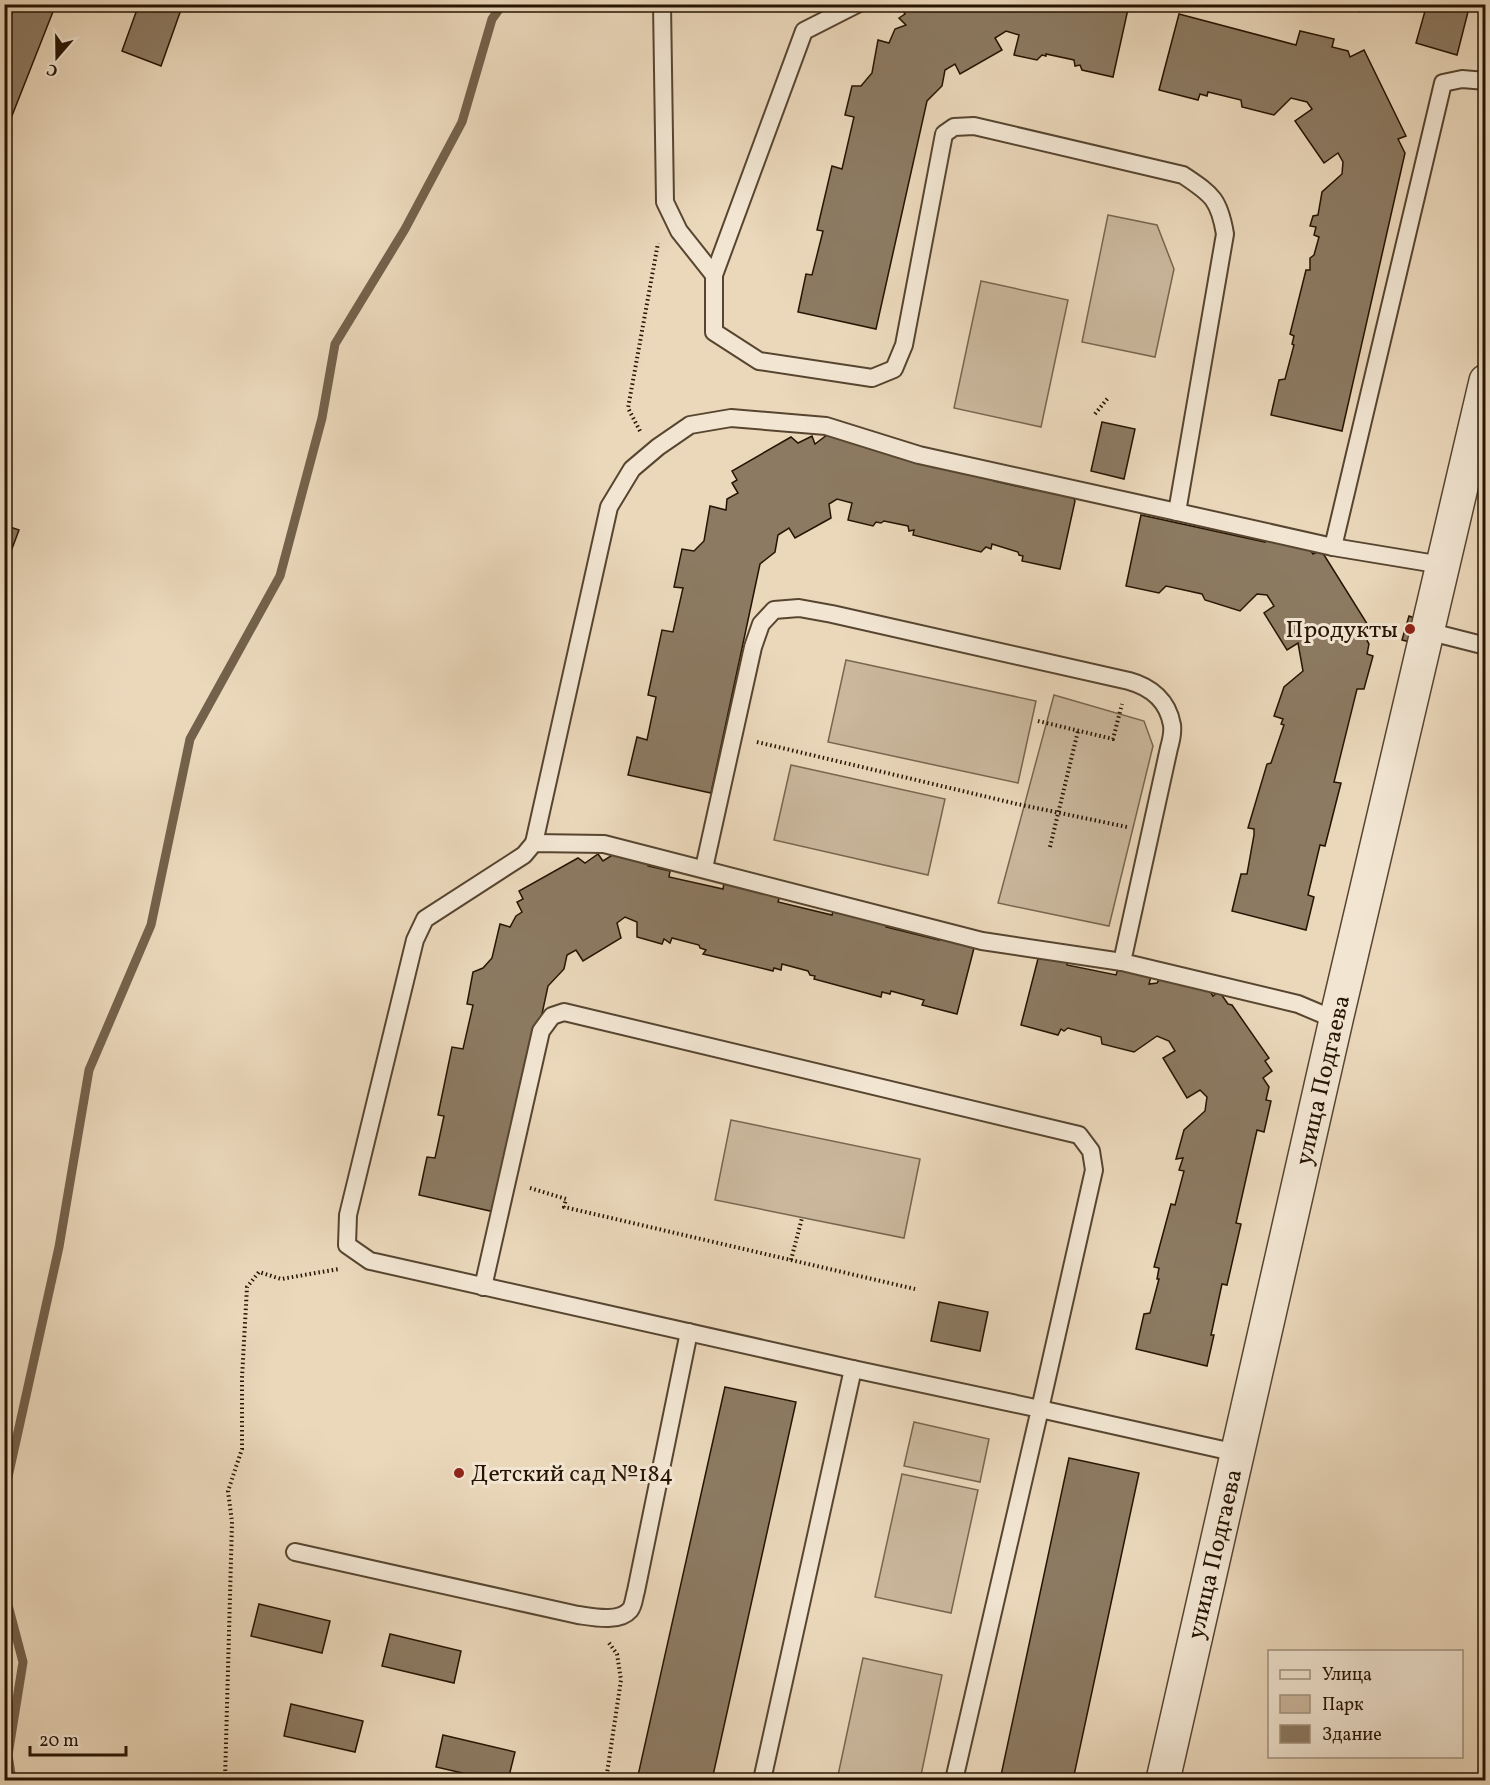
<svg xmlns="http://www.w3.org/2000/svg" width="1490" height="1785" font-family="Vollkorn,serif">
	<rect width="100%" height="100%" fill="#ebd8bb"/>
	<filter id="stains"><feTurbulence type="fractalNoise" baseFrequency=".00333" numOctaves="4"/><feColorMatrix values="0 0 0 0 .2 0 0 0 0 .09 0 0 0 0 .02 0 0 0 .5 -.17"/></filter>
	<radialGradient id="worn" r=".72"><stop offset=".6" stop-color="#630" stop-opacity="0"/><stop offset="1" stop-color="#630" stop-opacity=".3"/></radialGradient>
	<g fill="#cab79c" stroke="#78664f" stroke-width="1.5">
		<path d="M1108,215L1157,225L1174,269L1155,357L1082,342Z"/>
		<path d="M981,281L1068,300L1041,427L954,408Z"/>
		<path d="M846,660L1036,701L1018,783L828,742Z"/>
		<path d="M1054,695L1144,721L1153,746L1109,926L998,903Z"/>
		<path d="M791,765L945,799L928,875L774,840Z"/>
		<path d="M731,1120L920,1159L904,1238L715,1200Z"/>
		<path d="M914,1422L989,1439L980,1482L904,1466Z"/>
		<path d="M902,1474L978,1490L951,1613L875,1597Z"/>
		<path d="M863,1658L942,1675L920,1780H837Z"/>
	</g>
	<g fill="none" stroke-linecap="round" stroke-linejoin="round">
		<g stroke="#74614b" stroke-width="9">
			<path d="M4,1495L59,1247L89,1070L151,925L190,739L280,576L322,418L335,344L405,229L462,122L492,19L503,4"/>
			<path d="M4,1590L23,1662L8,1755L12,1780"/>
		</g>
	</g>
	<g fill="#8c7a62" stroke="#261402" stroke-width="1.5">
		<path d="M16,4H56L4,136V33Z"/>
		<path d="M139,4H183L161,66L122,51Z"/>
		<path d="M899,4H1107L1128,9L1113,77L1082,70L1080,65L1075,66L1074,60L1046,54V56L1042,55L1037,60L1014,55L1019,35L1006,31L995,38L1002,50L960,74L955,64L945,70L942,86L927,101L876,329L798,312L806,274L812,275L823,231L817,230L832,166L842,169L854,117L845,115L852,86H861L872,73L878,40L889,43L895,29L906,25L899,18L905,14Z"/>
		<path d="M1427,4H1470L1457,55L1416,43Z"/>
		<path d="M1179,14L1296,45L1300,31L1334,39L1332,47L1348,51L1350,57L1364,50L1406,136L1398,139L1405,153L1342,431L1271,415L1279,380L1285,379L1294,345L1292,344L1294,336L1290,334L1306,270H1310V258L1314,255L1319,237L1314,235L1316,227L1310,226L1313,216L1318,215L1322,192L1342,174L1343,162L1338,153L1324,163L1295,121L1312,109L1307,102L1291,98L1274,115L1242,107L1241,100L1208,92L1207,96L1200,94L1198,100L1159,90Z"/>
		<path d="M1102,422L1135,429L1124,479L1091,471Z"/>
		<path d="M832,431L886,451L885,453L929,464L996,475L994,481L1034,490L1038,486L1072,495L1075,501L1060,569L1022,561L1023,556L1019,555L1018,552L992,544L991,549L986,547L981,552L913,535L914,530L909,531L908,526L884,521L881,523L876,522L873,526L848,520L852,503L837,499L829,504L831,518L795,538L789,528L778,535L775,552L760,564L711,793L628,775L637,737L647,740L656,697L648,695L662,630L673,632L683,588L674,587L682,549L694,551L704,541L710,506L726,510L727,499L738,493L732,483L737,480L732,471L791,437L798,443L812,436L815,444Z"/>
		<path d="M1141,515L1265,542L1266,536L1307,545L1313,554L1321,550L1371,630L1362,632L1369,644L1367,654L1373,656L1364,689H1357L1334,782L1341,783L1325,846L1320,845L1308,895L1314,897L1306,930L1232,911L1241,874H1247L1254,835V829L1248,828L1267,764L1271,763L1284,725L1281,724L1283,719L1274,716L1284,687L1303,671L1298,643L1287,650L1264,613L1274,606L1267,595L1257,594L1240,611L1205,600L1202,594L1166,586L1159,593L1126,586Z"/>
		<path d="M4,525L19,530L4,570Z"/>
		<path d="M1409,616L1417,619L1410,642L1402,640Z"/>
		<path d="M1486,704V739L1479,737Z"/>
		<path d="M598,854L603,861L614,854L649,858L648,866L670,871L669,877L723,889L724,883L780,896L778,902L832,915L834,908L888,921L886,927L939,940L940,933L970,941L974,948L957,1014L922,1005L924,1000L891,991L890,994L882,992L881,997L814,979L815,976L810,975L808,971L782,964L781,970L774,968L773,971L703,954L706,950L700,948L699,945L672,938L670,943L664,939L662,944L637,937V922L625,917L617,923L621,938L583,961L576,950L567,955L564,969L548,986L499,1213L419,1195L427,1157L435,1158L444,1116L438,1115L452,1047L463,1049L473,1005L467,1004L473,972L483,968L492,958L500,924L510,927L516,916L522,912L517,902L523,899L519,891L578,858L585,863Z"/>
		<path d="M1040,951L1067,958V965L1116,975L1118,969L1151,976L1149,984L1157,983L1163,974L1208,988L1213,996L1219,991L1228,1004L1232,1005L1269,1058L1265,1061L1272,1071L1263,1078L1269,1087L1266,1100L1271,1101L1264,1132L1257,1130L1236,1223L1241,1224L1227,1285L1222,1284L1211,1335H1214L1207,1366L1136,1349L1144,1314L1150,1313L1159,1279H1157L1159,1268L1154,1267L1171,1204L1175,1205L1184,1171L1179,1170L1183,1158L1176,1159L1184,1130L1205,1111L1207,1097L1200,1090L1187,1098L1163,1058L1175,1051L1169,1041L1157,1036L1134,1052L1102,1044L1101,1037L1068,1028L1064,1031L1061,1029L1058,1035L1021,1025Z"/>
		<path d="M939,1302L988,1312L980,1351L931,1341Z"/>
		<path d="M725,1387L796,1402L712,1780H637Z"/>
		<path d="M1069,1458L1139,1473L1073,1780H1000Z"/>
		<path d="M259,1604L330,1621L322,1653L251,1636Z"/>
		<path d="M390,1634L461,1651L454,1683L382,1666Z"/>
		<path d="M291,1704L363,1721L355,1752L284,1736Z"/>
		<path d="M443,1735L515,1752L508,1780H493L436,1767Z"/>
	</g>
	<g fill="none" stroke-linecap="round" stroke-linejoin="round">
		<g stroke="#574530" stroke-width="20">
			<g id="service">
				<path d="M662,4L665,202L679,231L714,275V332L759,361L872,378L894,369L904,345L944,134L954,127L974,126L1183,175C1211,194 1219,198 1225,234L1177,512L1333,547L1442,565"/>
				<path d="M714,275L804,31L857,4"/>
				<path d="M1333,547L1443,83L1462,79L1486,81"/>
				<path d="M1427,631L1486,646"/>
				<path d="M534,843L609,507L632,469L658,447L690,425L731,418L826,426L919,455L1177,512"/>
				<path d="M704,868L753,647L761,624L774,610L799,608L832,614L1129,681C1151,687 1168,701 1172,725C1173,732 1171,741 1169,748L1122,962L1298,1004L1336,1020"/>
				<path d="M483,1287L541,1031L552,1016L564,1012L1079,1135L1091,1151L1094,1170L1040,1409L1237,1453"/>
				<path d="M853,1369L375,1262L370,1261L347,1245L348,1215L415,940L425,919L524,855L534,843L604,844L982,941L1122,962"/>
				<path d="M295,1552L578,1615C592,1617 619,1623 630,1610C634,1605 634,1597 636,1591L689,1332"/>
				<path d="M762,1780L853,1369L1040,1409L954,1780"/>
			</g>
		</g>
		<g stroke="#574530" stroke-width="36">
			<path id="minor" d="M1163,1780L1336,1020L1486,381"/>
		</g>
		<g stroke="#261402" stroke-width="4" stroke-dasharray="1.5 3" stroke-linecap="butt">
			<path d="M1358,11L1368,4"/>
			<path d="M1095,414L1108,398"/>
			<path d="M640,431L628,408L658,243"/>
			<path d="M1038,721L1113,739L1122,704"/>
			<path d="M757,742L1017,804L1127,827"/>
			<path d="M1050,847L1078,731"/>
			<path d="M530,1188L566,1199L564,1207L915,1289"/>
			<path d="M791,1260L802,1218"/>
			<path d="M225,1780L232,1522L228,1491L242,1449V1378L247,1287L259,1272L281,1279L339,1269"/>
			<path d="M606,1780L621,1680L617,1654L609,1643"/>
		</g>
		<use href="#service" stroke="#f2e6d3" stroke-width="16"/>
		<use href="#minor" stroke="#f2e6d3" stroke-width="33"/>
	</g>
	<g fill="#8f2418" stroke="#f2e6d3" stroke-width="2">
		<circle cx="1410" cy="629" r="6"/>
		<circle cx="459" cy="1473" r="6"/>
	</g>
	<g text-anchor="middle" stroke-width="6" stroke-linejoin="round" paint-order="stroke">
		<g font-size="24" fill="#261402" stroke="#f2e6d3" text-anchor="end">
			<text x="1398" y="637">Продукты</text>
			<text x="471" y="1481" text-anchor="start">Детский сад №184</text>
		</g>
		<g font-size="24" fill="#261402" stroke="#f2e6d3">
			<text transform="translate(1322 1080) rotate(-77)" y="8">улица Подгаева</text>
			<text transform="translate(1214 1554) rotate(-77)" y="8">улица Подгаева</text>
		</g>
	</g>
	<rect width="1490" height="1785" fill="none" stroke="#ebd8bb" stroke-width="24"/>
	<rect x="6" y="6" width="1478" height="1773" fill="none" stroke="#261402" stroke-width="3"/>
	<rect x="12" y="12" width="1466" height="1761" fill="none" stroke="#261402" stroke-width="1.5"/>
	<rect x="1268" y="1650" width="195" height="108" fill="#f2e6d3" stroke="#a0927f" stroke-width="1.5"/>
	<rect x="1280" y="1670" width="30" height="9" fill="#f2e6d3" stroke="#a0927f" stroke-width="1.5"/>
	<text x="1322" y="1680" font-size="18" fill="#261402">Улица</text>
	<rect x="1280" y="1695" width="30" height="18" fill="#cab79c" stroke="#a0927f" stroke-width="1.5"/>
	<text x="1322" y="1710" font-size="18" fill="#261402">Парк</text>
	<rect x="1280" y="1725" width="30" height="18" fill="#8c7a62" stroke="#a0927f" stroke-width="1.5"/>
	<text x="1322" y="1740" font-size="18" fill="#261402">Здание</text>
	<g transform="translate(57 57) rotate(200)" stroke="#f2e6d3" stroke-width="4.5" paint-order="stroke">
	<path d="M0-4.5L10 22L0 15L-10 22Z" fill="#261402"/>
	<text y="-9" font-size="16" font-weight="bold" text-anchor="middle" fill="#261402">С</text>
	</g>
	<path d="M30 1746v9h96v-9" fill="none" stroke="#261402" stroke-width="3"/>
	<text x="39" y="1746" font-size="18" fill="#261402" stroke="#f2e6d3" stroke-width="4.5" paint-order="stroke">20 m</text>
	<rect width="100%" height="100%" filter="url(#stains)"/>
	<rect width="100%" height="100%" fill="url(#worn)"/>
</svg>
